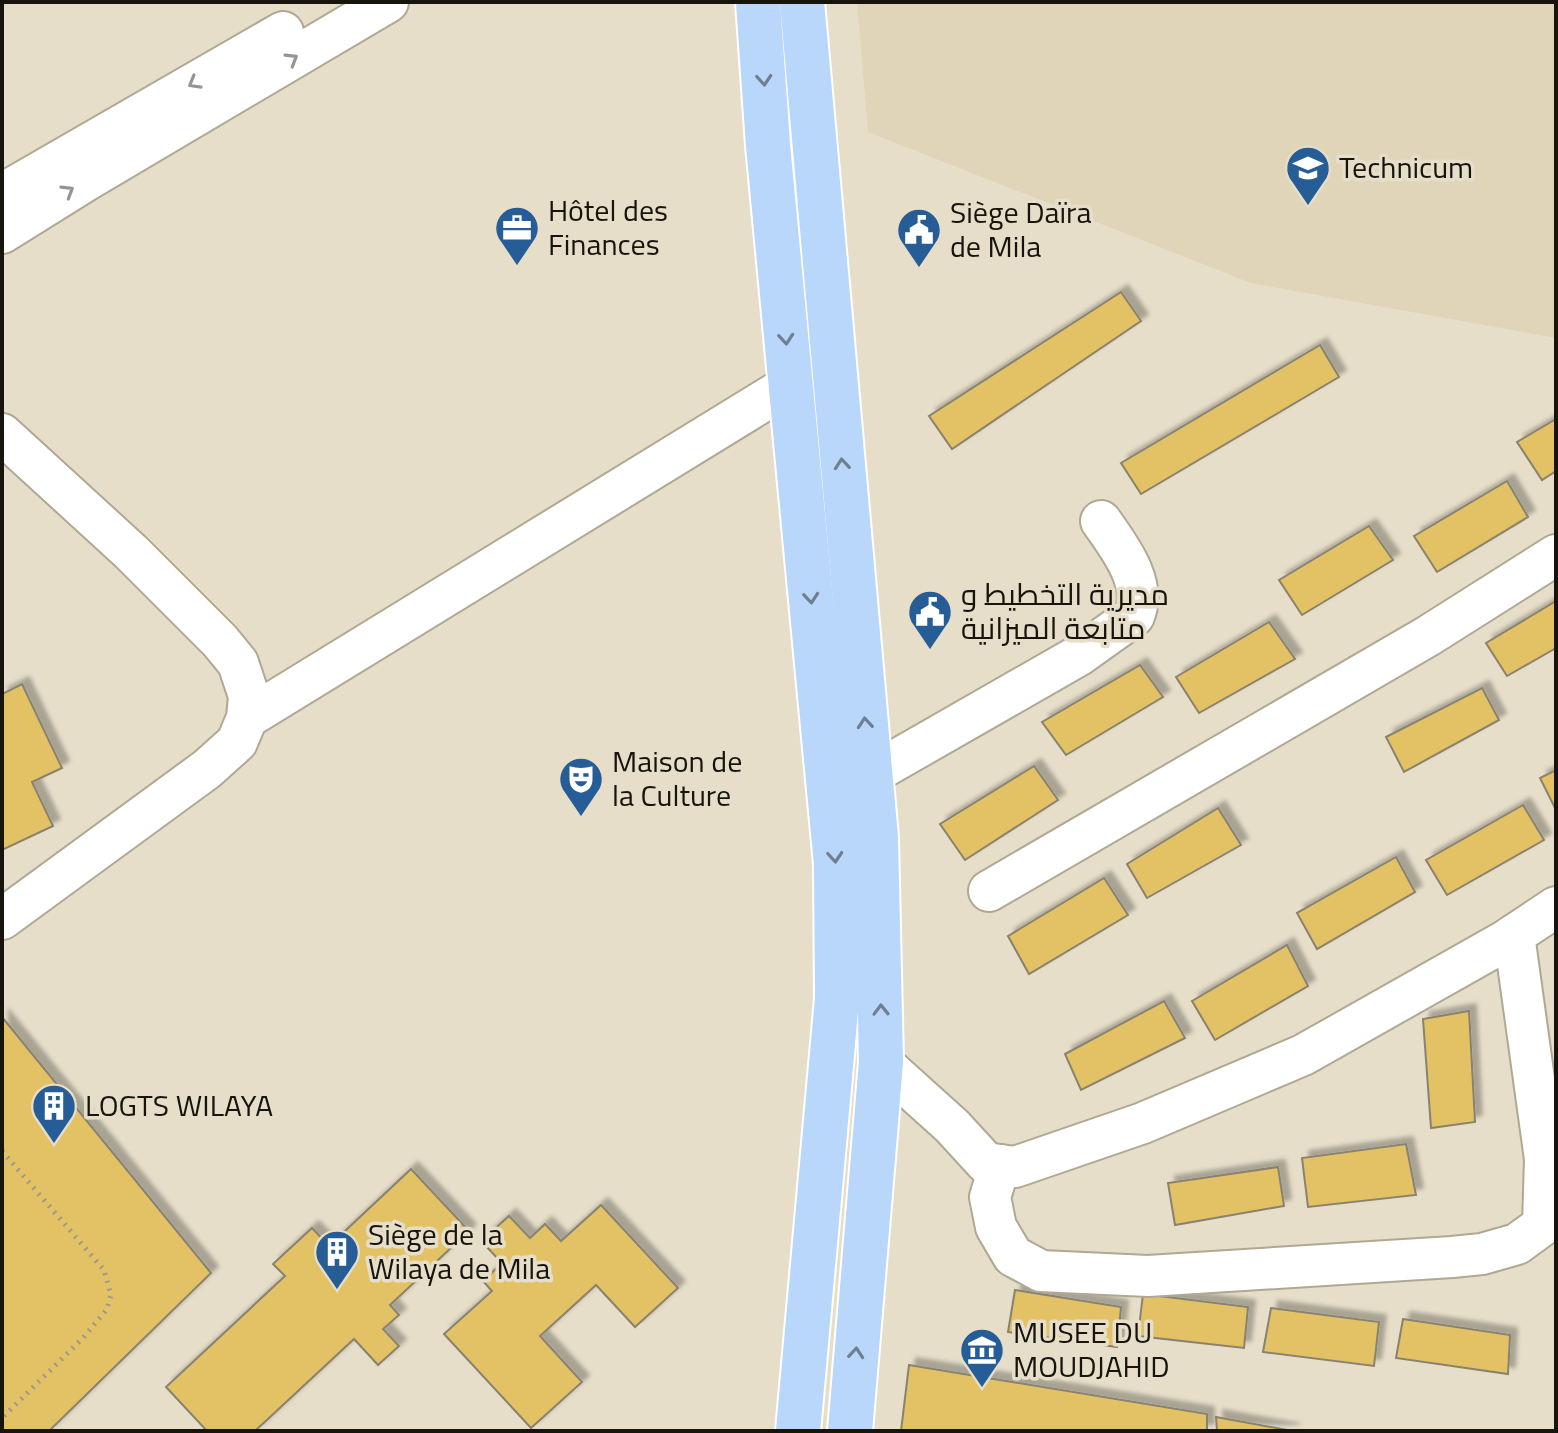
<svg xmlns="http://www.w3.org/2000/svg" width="1558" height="1433" font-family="'Titillium Web',Cairo,sans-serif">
	<defs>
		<filter id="shadow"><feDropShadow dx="7" dy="-7" stdDeviation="2" flood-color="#0004"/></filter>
	</defs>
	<rect width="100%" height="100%" fill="#e6dec9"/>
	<path fill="#e0d5b9" d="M857,2H1556V338L1251,283L868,132Z"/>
	<g fill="#e2c265" stroke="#8a826f" stroke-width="2" filter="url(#shadow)">
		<path d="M1121,292L1141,321L952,449L929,416Z"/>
		<path d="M1320,345L1339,377L1141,494L1121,463Z"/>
		<path d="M1556,419V471L1542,480L1517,442Z"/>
		<path d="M1507,481L1528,517L1437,572L1414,536Z"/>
		<path d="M1369,526L1393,560L1302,615L1279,580Z"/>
		<path d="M1556,601V648L1507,676L1486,643Z"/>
		<path d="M1269,622L1295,659L1199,713L1176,677Z"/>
		<path d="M1140,665L1163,697L1066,755L1042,722Z"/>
		<path d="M22,684L62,768L32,782L53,826L2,850V694Z"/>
		<path d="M1482,688L1499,720L1404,772L1386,737Z"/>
		<path d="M1034,766L1058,800L965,860L940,824Z"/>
		<path d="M1556,770V810L1540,778Z"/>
		<path d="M1523,805L1544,840L1447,895L1426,860Z"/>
		<path d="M1218,808L1241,845L1147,898L1127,864Z"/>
		<path d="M1396,857L1415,892L1317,949L1297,913Z"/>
		<path d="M1104,878L1128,915L1029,974L1008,936Z"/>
		<path d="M1287,945L1308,986L1215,1040L1192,1001Z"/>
		<path d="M1164,1001L1185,1038L1081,1090L1065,1054Z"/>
		<path d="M1469,1011L1475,1122L1431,1128L1423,1019Z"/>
		<path d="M2,1017L211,1273L49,1431H2Z"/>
		<path d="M1406,1144L1416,1195L1308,1207L1302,1158Z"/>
		<path d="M1278,1167L1284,1206L1175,1225L1168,1183Z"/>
		<path d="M411,1169L469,1231L390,1305L399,1315L383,1329L399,1346L378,1365L354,1339L255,1431H207L166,1387L285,1276L273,1264L312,1228L329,1246Z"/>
		<path d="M601,1205L678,1288L635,1327L596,1285L540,1336L582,1382L531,1428L444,1334L492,1291L483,1281L502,1263L481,1241L509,1216L530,1238L545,1224L561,1241Z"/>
		<path d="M1015,1290L1121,1307L1117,1347L1008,1332Z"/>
		<path d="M1143,1294L1248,1307L1244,1348L1138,1336Z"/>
		<path d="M1271,1308L1379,1322L1374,1366L1263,1352Z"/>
		<path d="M1403,1319L1510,1335L1508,1374L1396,1358Z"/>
		<path d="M909,1365L1207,1414V1431H901Z"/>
		<path d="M1216,1417L1293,1431H1217Z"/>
	</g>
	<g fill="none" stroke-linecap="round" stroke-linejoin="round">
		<g stroke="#afa893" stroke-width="44">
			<g id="minor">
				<path d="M2,194L283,32"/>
				<path d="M2,233L87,180L388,2"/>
				<path d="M2,434L131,552L220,641L238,663L249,696L247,718L237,742L207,769L2,919"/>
				<path d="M247,718L791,384"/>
				<path d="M870,775L1078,656L1134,616C1148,583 1119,547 1101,521"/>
				<path d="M989,891L1428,636L1556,555"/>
				<path d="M881,1062L952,1126L986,1163L1015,1167L1143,1123L1303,1055L1505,941L1556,907"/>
				<path d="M1000,1165L990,1197L996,1227L1013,1256L1041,1271L1148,1276L1452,1257L1482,1254L1517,1244L1543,1225L1545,1159L1514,935"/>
			</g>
		</g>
		<g stroke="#fff" stroke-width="48">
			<g id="primary">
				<path d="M758,2L768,145L836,864L837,999L798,1431"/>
				<path d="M802,2L876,838L881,1062L850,1431"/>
			</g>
		</g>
		<path stroke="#a09a8a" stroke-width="5" stroke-dasharray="2 6" stroke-linecap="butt" d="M2,1151L104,1270L111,1295L107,1309L83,1338L2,1418"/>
		<use href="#minor" stroke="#fff" stroke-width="40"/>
		<use href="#primary" stroke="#b8d7fb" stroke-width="44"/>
	</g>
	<defs><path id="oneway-chevron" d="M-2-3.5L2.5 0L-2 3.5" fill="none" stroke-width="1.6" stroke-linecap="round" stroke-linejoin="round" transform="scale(2)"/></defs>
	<g stroke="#979592">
		<use href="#oneway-chevron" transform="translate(292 59) rotate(-31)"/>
		<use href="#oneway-chevron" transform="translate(194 83) rotate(150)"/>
		<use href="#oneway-chevron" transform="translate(68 191) rotate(-32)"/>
	</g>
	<g stroke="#707f90">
		<use href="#oneway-chevron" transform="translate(764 80) rotate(86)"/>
		<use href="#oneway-chevron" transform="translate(786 339) rotate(85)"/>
		<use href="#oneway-chevron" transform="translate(842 464) rotate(-95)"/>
		<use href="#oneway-chevron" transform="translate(811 598) rotate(85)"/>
		<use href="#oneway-chevron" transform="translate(865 723) rotate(-95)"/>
		<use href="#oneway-chevron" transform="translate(835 857) rotate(86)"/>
		<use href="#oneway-chevron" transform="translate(881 1010) rotate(-91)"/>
		<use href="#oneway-chevron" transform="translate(856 1353) rotate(-85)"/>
	</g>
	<defs>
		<g id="school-pin" transform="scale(2.3)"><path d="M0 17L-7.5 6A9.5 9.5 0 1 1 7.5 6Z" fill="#275d96" stroke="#e6dec9"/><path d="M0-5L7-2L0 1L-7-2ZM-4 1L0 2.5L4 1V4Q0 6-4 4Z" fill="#fff"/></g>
		<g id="office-pin" transform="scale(2.3)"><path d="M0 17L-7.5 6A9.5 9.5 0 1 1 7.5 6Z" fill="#275d96" stroke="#e6dec9"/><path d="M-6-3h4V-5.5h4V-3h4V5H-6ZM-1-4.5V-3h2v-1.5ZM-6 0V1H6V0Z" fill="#fff"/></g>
		<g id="civic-pin" transform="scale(2.3)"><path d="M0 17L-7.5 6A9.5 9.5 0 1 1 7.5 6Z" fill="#275d96" stroke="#e6dec9"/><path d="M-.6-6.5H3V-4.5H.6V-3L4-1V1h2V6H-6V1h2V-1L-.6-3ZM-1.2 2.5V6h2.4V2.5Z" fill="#fff"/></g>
		<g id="theatre-pin" transform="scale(2.3)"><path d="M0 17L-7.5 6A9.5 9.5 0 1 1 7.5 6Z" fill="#275d96" stroke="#e6dec9"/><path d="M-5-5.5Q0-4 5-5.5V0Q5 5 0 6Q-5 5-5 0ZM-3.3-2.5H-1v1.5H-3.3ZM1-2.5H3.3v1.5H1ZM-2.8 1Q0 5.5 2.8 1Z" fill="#fff"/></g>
		<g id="building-pin" transform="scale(2.3)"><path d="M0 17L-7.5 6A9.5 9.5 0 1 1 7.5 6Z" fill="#275d96" stroke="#e6dec9"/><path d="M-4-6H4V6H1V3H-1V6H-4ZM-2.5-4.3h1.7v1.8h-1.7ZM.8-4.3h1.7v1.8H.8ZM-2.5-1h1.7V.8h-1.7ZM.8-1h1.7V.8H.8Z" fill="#fff"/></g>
		<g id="museum-pin" transform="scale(2.3)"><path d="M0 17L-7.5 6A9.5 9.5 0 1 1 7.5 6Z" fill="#275d96" stroke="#e6dec9"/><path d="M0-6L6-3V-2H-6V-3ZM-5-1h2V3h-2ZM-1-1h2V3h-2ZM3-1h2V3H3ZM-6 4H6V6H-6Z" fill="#fff"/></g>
	</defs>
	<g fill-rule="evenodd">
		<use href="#school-pin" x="1308" y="168"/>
		<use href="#office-pin" x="517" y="228"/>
		<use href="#civic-pin" x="919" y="230"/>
		<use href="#civic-pin" x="930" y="612"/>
		<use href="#theatre-pin" x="581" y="779"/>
		<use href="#building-pin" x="54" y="1106"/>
		<use href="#building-pin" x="337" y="1252"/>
		<use href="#museum-pin" x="982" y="1350"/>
	</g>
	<g text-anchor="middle" stroke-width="7" stroke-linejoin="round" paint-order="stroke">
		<g font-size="30" fill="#17140d" stroke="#e6dec9" text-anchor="start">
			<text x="1339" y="178">Technicum</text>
			<text x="548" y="221">Hôtel des<tspan x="548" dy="34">Finances</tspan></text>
			<text x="950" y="223">Siège Daïra<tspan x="950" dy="34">de Mila</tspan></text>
			<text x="961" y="605">مديرية التخطيط و<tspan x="961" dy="34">متابعة الميزانية</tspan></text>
			<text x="612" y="772">Maison de<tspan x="612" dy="34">la Culture</tspan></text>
			<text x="85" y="1116">LOGTS WILAYA</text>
			<text x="368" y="1245">Siège de la<tspan x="368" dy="34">Wilaya de Mila</tspan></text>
			<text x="1013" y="1343">MUSEE DU<tspan x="1013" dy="34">MOUDJAHID</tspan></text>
		</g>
	</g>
	<rect width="1558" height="1433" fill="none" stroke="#17140d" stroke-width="8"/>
</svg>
